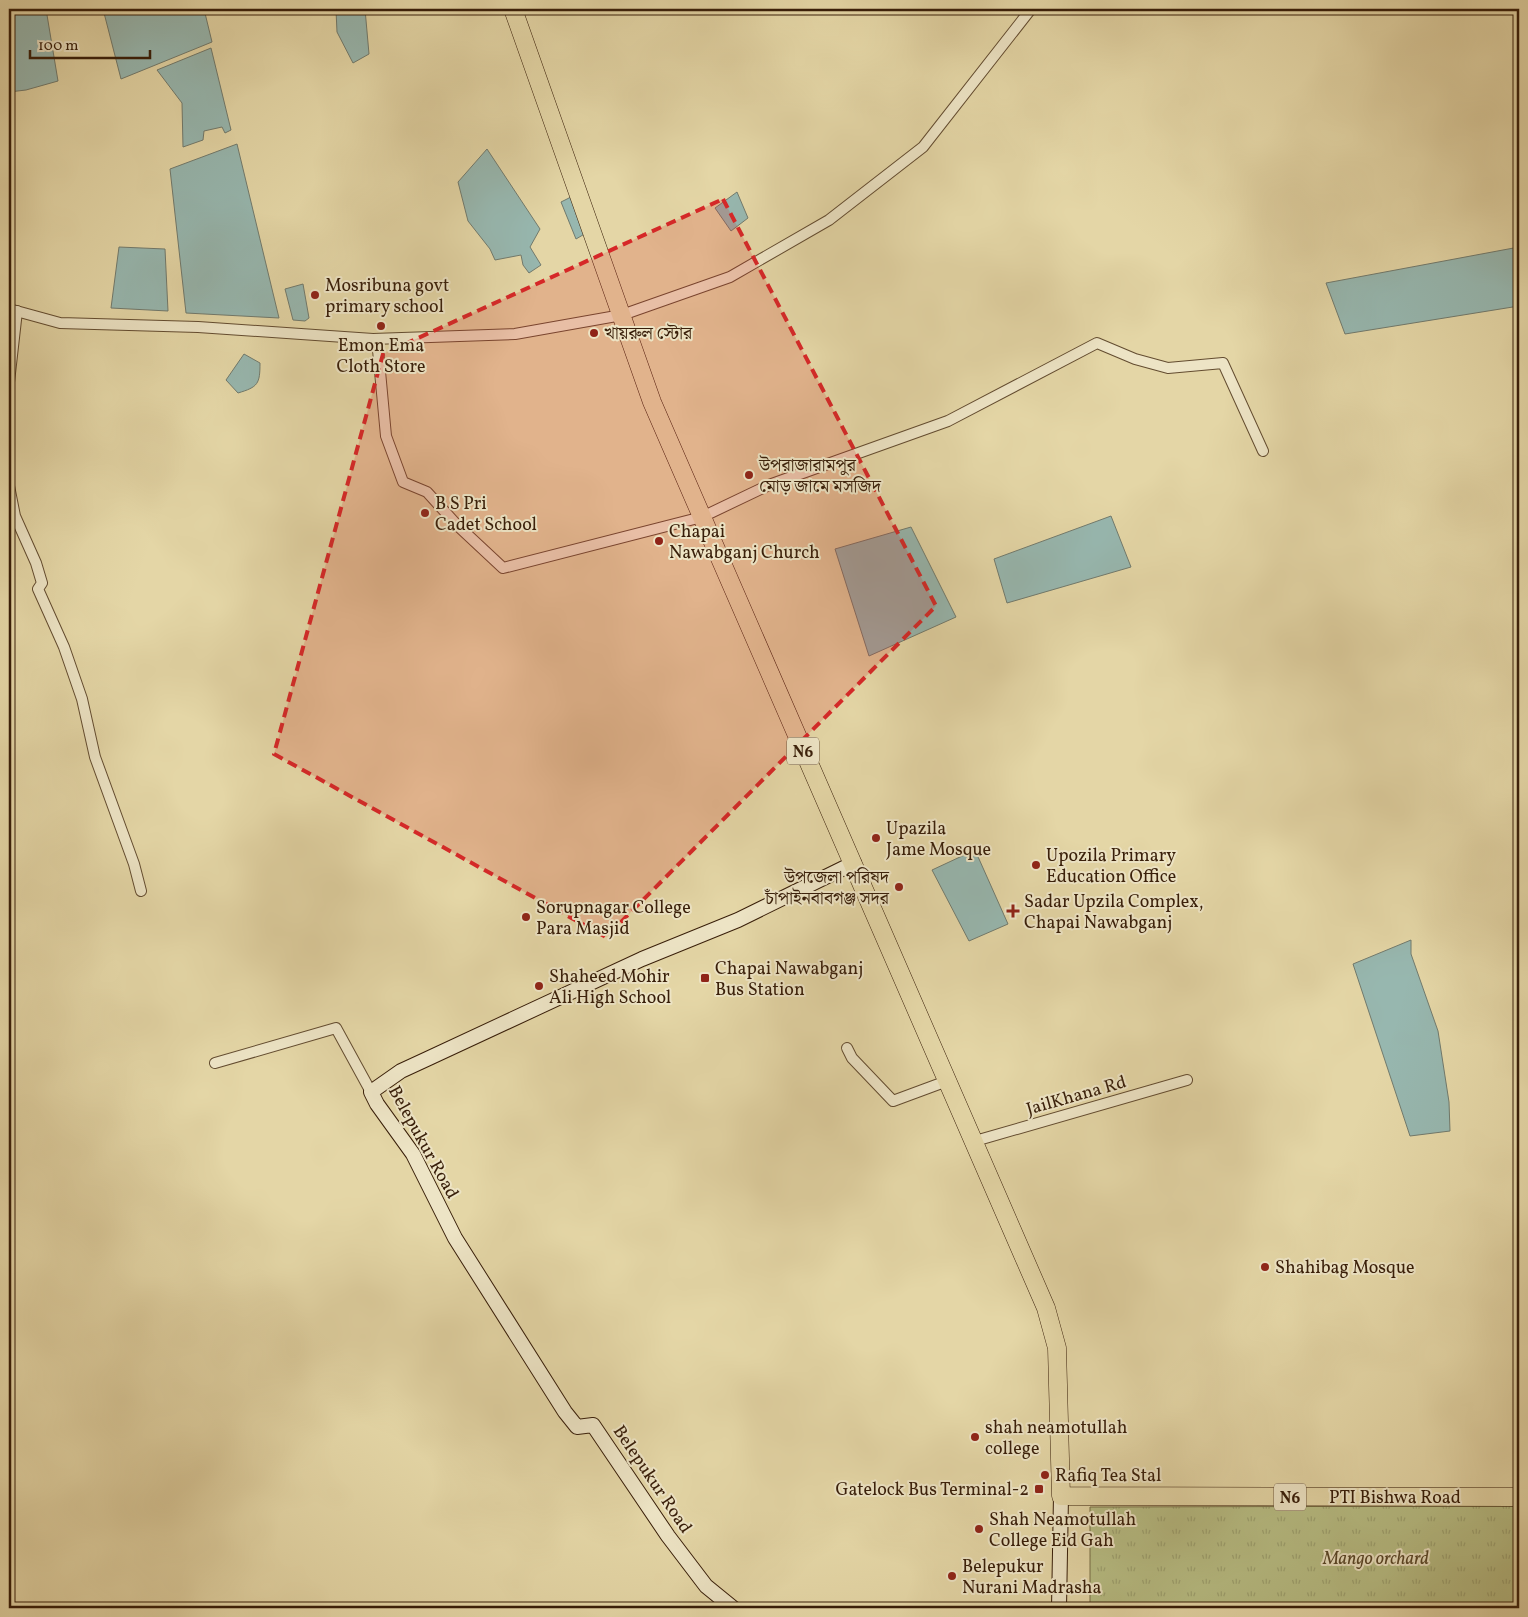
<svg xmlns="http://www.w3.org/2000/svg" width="1528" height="1617" font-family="Vollkorn,'Noto Serif Bengali',serif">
	<defs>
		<pattern id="grass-tufts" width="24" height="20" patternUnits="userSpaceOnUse" patternTransform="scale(1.25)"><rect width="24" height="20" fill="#b7bd84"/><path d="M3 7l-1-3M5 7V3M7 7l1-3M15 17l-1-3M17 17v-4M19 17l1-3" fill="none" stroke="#9ea271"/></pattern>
	</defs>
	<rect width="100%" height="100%" fill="#e4d6a6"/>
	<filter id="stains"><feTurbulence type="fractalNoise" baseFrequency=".004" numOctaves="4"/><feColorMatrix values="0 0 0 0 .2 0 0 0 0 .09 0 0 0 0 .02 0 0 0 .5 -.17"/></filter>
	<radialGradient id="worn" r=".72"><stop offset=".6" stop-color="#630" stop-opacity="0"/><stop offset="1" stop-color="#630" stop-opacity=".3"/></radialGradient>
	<path fill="url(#grass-tufts)" stroke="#786e46" d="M1519,1506V1608H1090V1507Z"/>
	<g fill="#97b7af" stroke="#717a6d">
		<path d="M9,9H46L58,81L26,90L9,92Z"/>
		<path d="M103,9H204L212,42L121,79Z"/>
		<path d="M338,9H365L369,54L353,63L337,32L336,10Z"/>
		<path d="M211,48L231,130L225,133L222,127L204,131L203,140L183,147L182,103L157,70Z"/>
		<path d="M237,144L279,318L186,313L170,169Z"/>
		<path d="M487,149L540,229L530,247L541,265L529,273L523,265L521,255L495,260L490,249L468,221L458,182Z"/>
		<path d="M737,192L748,218L731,231L715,208Z"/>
		<path d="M573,196L588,232L576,239L561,202Z"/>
		<path d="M119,247L165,249L168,311L111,308Z"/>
		<path d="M1519,247V306L1345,334L1326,283Z"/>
		<path d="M303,284L309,318L305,321L293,320L285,289Z"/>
		<path d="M244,354L260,363C260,384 258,387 238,393L226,380Z"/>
		<path d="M1111,516L1131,567L1007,603L994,559Z"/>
		<path d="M911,527L956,617L869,656L835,549Z"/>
		<path d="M975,850L1008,924L969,941L932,870Z"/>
		<path d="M1411,940V954L1438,1031L1449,1102L1450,1131L1410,1136L1353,964Z"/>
	</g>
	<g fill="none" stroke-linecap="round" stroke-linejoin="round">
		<g stroke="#634c30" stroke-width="12">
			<g id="street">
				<path d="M9,309L60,323L198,327L373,339L515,334L622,315L730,277L829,220L923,147L1031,9"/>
				<path d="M377,339L386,436L403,482L427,492L457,525L503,568L702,517L769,485L948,421L1097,343L1135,359L1168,368L1223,363L1263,451"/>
				<path d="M9,382L17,311"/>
				<path d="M9,486L15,516L36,563L42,583L38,589L64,647L82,699L95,757L134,864L141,891"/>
				<path d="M847,1048L852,1058L893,1101L947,1081"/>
				<path d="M215,1063L336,1028L371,1092"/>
				<path d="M975,1141L1187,1080"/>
			</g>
		</g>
		<g stroke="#381e09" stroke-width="16">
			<g id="secondary">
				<path d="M733,1608L706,1586L668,1536L593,1425L577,1427L565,1412L455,1238L413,1154L377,1104L371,1092L401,1071L427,1059L642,959L738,920L854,863"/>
				<path d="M1059,1608L1061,1496"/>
			</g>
		</g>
		<g stroke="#381e09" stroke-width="19">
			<path id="highway" d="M513,9L652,402L1046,1308L1057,1348L1061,1496L1519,1497"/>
		</g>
		<use href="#street" stroke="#ede4c5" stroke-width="10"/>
		<use href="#secondary" stroke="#ede4c5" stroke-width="14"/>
		<use href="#highway" stroke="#e4d6a6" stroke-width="18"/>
	</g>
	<path fill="#d62828" fill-opacity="0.2" stroke="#d62828" stroke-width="4" stroke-dasharray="10 6" stroke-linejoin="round" d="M723,199L936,606L606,937L274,754L383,354Z"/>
	<g fill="#8f2418" stroke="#ede4c5" stroke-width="2">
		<circle cx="315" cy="295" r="5"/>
		<circle cx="381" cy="326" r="5"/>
		<circle cx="594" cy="333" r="5"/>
		<circle cx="749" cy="475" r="5"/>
		<circle cx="425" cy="513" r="5"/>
		<circle cx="659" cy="541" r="5"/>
		<circle cx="876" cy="838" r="5"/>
		<circle cx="1036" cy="865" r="5"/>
		<circle cx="899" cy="887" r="5"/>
		<path d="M1010.5 903.5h5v5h5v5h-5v5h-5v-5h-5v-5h5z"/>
		<circle cx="526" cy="917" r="5"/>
		<rect x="700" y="973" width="10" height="10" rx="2.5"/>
		<circle cx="539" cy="986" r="5"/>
		<circle cx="1265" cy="1267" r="5"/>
		<circle cx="975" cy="1437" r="5"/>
		<circle cx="1045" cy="1475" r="5"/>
		<rect x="1034" y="1484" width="10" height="10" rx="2.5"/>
		<circle cx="979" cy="1529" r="5"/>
		<circle cx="952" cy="1576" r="5"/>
	</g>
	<g text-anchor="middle" stroke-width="4" stroke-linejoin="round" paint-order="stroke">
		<g fill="#ede4c5" stroke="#6e5941" stroke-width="1">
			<rect x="787" y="737.5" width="32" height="27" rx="4"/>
			<rect x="1274" y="1483.5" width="32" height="27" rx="4"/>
		</g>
		<g font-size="16" font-weight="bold" fill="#381e09">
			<text x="803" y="757">N6</text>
			<text x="1290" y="1503">N6</text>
		</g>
		<g font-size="18" fill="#381e09" stroke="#ede4c5" text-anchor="start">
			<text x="325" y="291">Mosribuna govt<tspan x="325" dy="21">primary school</tspan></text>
			<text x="604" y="339">খায়রুল স্টোর</text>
			<text x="381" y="351" text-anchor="middle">Emon Ema<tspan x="381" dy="21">Cloth Store</tspan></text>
			<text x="759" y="471">উপরাজারামপুর<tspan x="759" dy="21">মোড় জামে মসজিদ</tspan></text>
			<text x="435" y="509">B S Pri<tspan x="435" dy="21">Cadet School</tspan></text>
			<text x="669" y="537">Chapai<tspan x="669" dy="21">Nawabganj Church</tspan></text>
			<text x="886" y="834">Upazila<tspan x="886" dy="21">Jame Mosque</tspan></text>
			<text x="1046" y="861">Upozila Primary<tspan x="1046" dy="21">Education Office</tspan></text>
			<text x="889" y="883" text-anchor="end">উপজেলা পরিষদ<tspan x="889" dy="21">চাঁপাইনবাবগঞ্জ সদর</tspan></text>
			<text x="1024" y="907">Sadar Upzila Complex,<tspan x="1024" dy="21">Chapai Nawabganj</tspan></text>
			<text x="536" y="913">Sorupnagar College<tspan x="536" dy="21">Para Masjid</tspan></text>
			<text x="715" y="974">Chapai Nawabganj<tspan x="715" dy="21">Bus Station</tspan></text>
			<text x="549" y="982">Shaheed Mohir<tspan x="549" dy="21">Ali High School</tspan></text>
			<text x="1275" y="1273">Shahibag Mosque</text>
			<text x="985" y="1433">shah neamotullah<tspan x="985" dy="21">college</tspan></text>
			<text x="1055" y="1481">Rafiq Tea Stal</text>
			<text x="1029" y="1495" text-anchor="end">Gatelock Bus Terminal-2</text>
			<text x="989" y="1525">Shah Neamotullah<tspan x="989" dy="21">College Eid Gah</tspan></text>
			<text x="962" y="1572">Belepukur<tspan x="962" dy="21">Nurani Madrasha</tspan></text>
		</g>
		<g font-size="18" fill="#381e09" stroke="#ede4c5">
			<text transform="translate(1076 1095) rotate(-16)" y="6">JailKhana Rd</text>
			<text transform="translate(424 1142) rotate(61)" y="6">Belepukur Road</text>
			<text transform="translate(653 1479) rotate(56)" y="6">Belepukur Road</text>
			<text x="1395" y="1503">PTI Bishwa Road</text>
		</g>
		<g font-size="18" font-style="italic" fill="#584628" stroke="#ede4c5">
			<text x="1376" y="1564">Mango orchard</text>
		</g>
	</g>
	<rect width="1528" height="1617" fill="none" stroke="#e4d6a6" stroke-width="30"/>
	<rect x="10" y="10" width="1508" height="1597" fill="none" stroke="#381e09" stroke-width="2.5"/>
	<rect x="15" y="15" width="1498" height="1587" fill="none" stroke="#381e09"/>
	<path d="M30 50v8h120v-8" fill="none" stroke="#381e09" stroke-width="2.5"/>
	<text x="38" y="50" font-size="15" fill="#381e09" stroke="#ede4c5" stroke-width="4" paint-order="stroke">100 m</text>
	<rect width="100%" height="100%" filter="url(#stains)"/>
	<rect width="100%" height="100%" fill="url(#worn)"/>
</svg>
